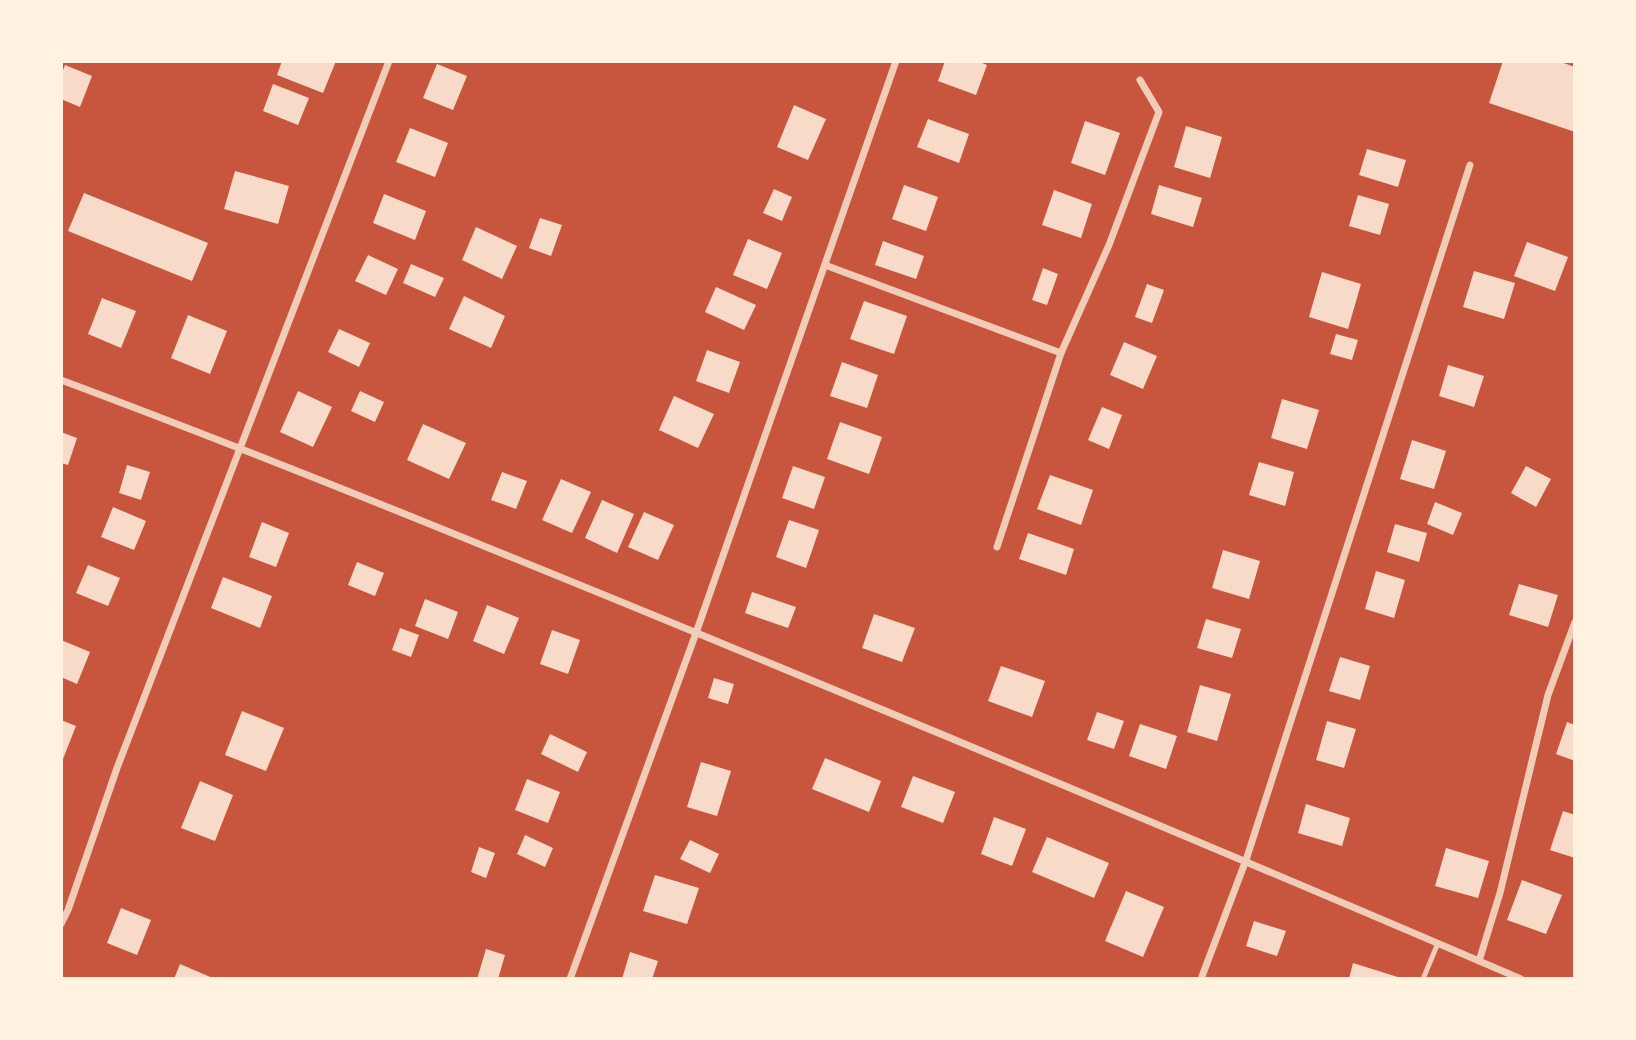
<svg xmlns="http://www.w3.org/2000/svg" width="1636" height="1040" font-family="'Sofia Sans Condensed',sans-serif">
	<rect width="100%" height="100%" fill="#c8553d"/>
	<g fill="#f7dbc8">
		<path d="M282,61H336L323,93L277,75Z"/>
		<path d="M945,61H977L987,65L976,95L938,81Z"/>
		<path d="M1503,61H1558L1575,67V132L1489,103Z"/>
		<path d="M437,64L467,76L453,110L423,98Z"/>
		<path d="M65,65L92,76L80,107L61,99V75Z"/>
		<path d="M273,84L309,98L298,125L263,111Z"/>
		<path d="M794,105L826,119L808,160L777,147Z"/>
		<path d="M928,119L969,134L959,163L917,147Z"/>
		<path d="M1085,121L1120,133L1105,175L1071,163Z"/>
		<path d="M1186,126L1222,137L1210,178L1174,167Z"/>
		<path d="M410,128L448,143L435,177L396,162Z"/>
		<path d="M1367,149L1406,160L1398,187L1359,175Z"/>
		<path d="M235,171L289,186L278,224L224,209Z"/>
		<path d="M904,185L938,197L926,231L892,219Z"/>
		<path d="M1159,185L1202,198L1193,227L1151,214Z"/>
		<path d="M774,189L792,197L782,221L763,213Z"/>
		<path d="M1054,190L1092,204L1081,238L1042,225Z"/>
		<path d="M84,193L208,243L192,281L68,231Z"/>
		<path d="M384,194L426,211L415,240L373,223Z"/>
		<path d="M1358,195L1389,204L1380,235L1349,226Z"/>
		<path d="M540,218L562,225L551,256L529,248Z"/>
		<path d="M476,227L517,246L502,279L462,260Z"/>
		<path d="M748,239L782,253L767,289L733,275Z"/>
		<path d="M883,241L924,256L916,279L875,265Z"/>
		<path d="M1527,242L1568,257L1555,291L1514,276Z"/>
		<path d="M368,255L398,269L386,295L355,281Z"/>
		<path d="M411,264L444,278L435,297L403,283Z"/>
		<path d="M1043,268L1058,274L1047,305L1032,300Z"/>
		<path d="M1474,271L1515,283L1504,319L1463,307Z"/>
		<path d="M1322,272L1361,284L1348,329L1309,317Z"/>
		<path d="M1147,284L1164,290L1152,323L1135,317Z"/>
		<path d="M716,287L756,305L744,330L705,312Z"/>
		<path d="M464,296L505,316L491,348L449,329Z"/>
		<path d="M102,298L136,311L121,348L88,334Z"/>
		<path d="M864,301L907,316L894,354L850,339Z"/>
		<path d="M188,315L227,331L210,374L171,358Z"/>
		<path d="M339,329L370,343L359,367L328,352Z"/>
		<path d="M1336,334L1358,340L1352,360L1330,354Z"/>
		<path d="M1124,342L1157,356L1143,389L1110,375Z"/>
		<path d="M707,350L740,362L729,393L696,381Z"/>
		<path d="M842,362L878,375L867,408L830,396Z"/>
		<path d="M1448,365L1484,376L1474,407L1439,396Z"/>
		<path d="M298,391L332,407L313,447L280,432Z"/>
		<path d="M360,391L384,402L375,422L351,411Z"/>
		<path d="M674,396L714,414L698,448L659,430Z"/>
		<path d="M1282,399L1319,410L1307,449L1271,438Z"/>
		<path d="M1102,407L1122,415L1109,449L1088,440Z"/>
		<path d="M840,422L882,437L869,474L827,459Z"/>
		<path d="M423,424L466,443L449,479L407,460Z"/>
		<path d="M61,432L77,438L68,465L61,463Z"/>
		<path d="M1412,440L1446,451L1434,489L1400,479Z"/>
		<path d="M1259,462L1294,472L1285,506L1249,495Z"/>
		<path d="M127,465L150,472L141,500L119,493Z"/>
		<path d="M793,466L825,477L814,509L782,498Z"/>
		<path d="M1526,466L1551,479L1536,507L1511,493Z"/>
		<path d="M502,472L527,481L516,509L491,500Z"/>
		<path d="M1050,475L1093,490L1081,525L1037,509Z"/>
		<path d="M561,479L591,492L572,533L542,520Z"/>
		<path d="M602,500L634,514L617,553L585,538Z"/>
		<path d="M1435,502L1462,513L1453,535L1427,524Z"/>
		<path d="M113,507L146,521L134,550L101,537Z"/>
		<path d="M644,512L674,525L658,560L628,547Z"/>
		<path d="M789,520L819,530L806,568L776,557Z"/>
		<path d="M262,522L289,533L276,567L249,557Z"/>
		<path d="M1395,524L1427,533L1419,562L1387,552Z"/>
		<path d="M1028,533L1074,549L1066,575L1019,559Z"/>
		<path d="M1223,550L1260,561L1249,599L1212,588Z"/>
		<path d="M357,562L384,573L375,596L348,585Z"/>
		<path d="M88,565L120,578L108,606L76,593Z"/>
		<path d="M1376,571L1405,580L1394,618L1365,609Z"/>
		<path d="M223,577L272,596L260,628L211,608Z"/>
		<path d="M1519,584L1558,595L1548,627L1509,615Z"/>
		<path d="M752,592L796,607L788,628L745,613Z"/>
		<path d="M425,599L458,612L448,639L415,626Z"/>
		<path d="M487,605L519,618L504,654L473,641Z"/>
		<path d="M874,614L915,628L902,662L862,648Z"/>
		<path d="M1206,619L1241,629L1232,658L1197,648Z"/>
		<path d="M400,628L419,635L411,657L392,650Z"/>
		<path d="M552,630L580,640L568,674L540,664Z"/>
		<path d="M61,640L90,652L77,684L61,677Z"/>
		<path d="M1340,657L1370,666L1360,700L1329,691Z"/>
		<path d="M1001,666L1045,681L1032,717L988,701Z"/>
		<path d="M714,678L734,684L728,704L708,698Z"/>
		<path d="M1200,685L1231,694L1217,741L1187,732Z"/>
		<path d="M242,711L284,728L266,771L225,755Z"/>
		<path d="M1097,712L1124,721L1114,749L1087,740Z"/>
		<path d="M61,720L76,726L61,764Z"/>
		<path d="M1327,721L1356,729L1344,768L1316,760Z"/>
		<path d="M1567,722L1575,725V761L1556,754Z"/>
		<path d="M1140,724L1177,736L1166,769L1129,756Z"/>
		<path d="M550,734L587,752L578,772L541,754Z"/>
		<path d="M825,758L881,781L869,812L812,789Z"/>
		<path d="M701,762L731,771L717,816L687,807Z"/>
		<path d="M913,776L955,792L943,823L901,807Z"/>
		<path d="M527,779L560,792L548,823L515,810Z"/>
		<path d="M200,781L233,795L215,841L181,828Z"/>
		<path d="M1306,804L1350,818L1342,846L1298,833Z"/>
		<path d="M1563,811L1575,815V858L1550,850Z"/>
		<path d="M994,817L1026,829L1012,866L981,854Z"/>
		<path d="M525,835L553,848L545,867L517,854Z"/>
		<path d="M1047,837L1109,863L1094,898L1032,872Z"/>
		<path d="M690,840L719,854L710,873L680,859Z"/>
		<path d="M479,847L495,853L486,878L471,872Z"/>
		<path d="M1446,848L1489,861L1478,898L1435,886Z"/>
		<path d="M655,875L699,888L687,924L643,911Z"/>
		<path d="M1522,880L1562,895L1546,934L1507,920Z"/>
		<path d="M1126,891L1164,907L1143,957L1105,941Z"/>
		<path d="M121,908L151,920L137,955L107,943Z"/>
		<path d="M1254,921L1286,931L1277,956L1246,946Z"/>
		<path d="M486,949L505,955L498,979H477Z"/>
		<path d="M630,952L658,961L652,979H622Z"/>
		<path d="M1353,963L1401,978L1400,979H1349Z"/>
		<path d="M180,964L215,979H174Z"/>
	</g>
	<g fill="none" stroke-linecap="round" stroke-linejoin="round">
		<path stroke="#f1ccb7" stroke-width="5" d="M1423,979L1438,943"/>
		<g stroke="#f1ccb7" stroke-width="7">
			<path d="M825,265L1061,353"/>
			<path d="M61,380C262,455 460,536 658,617C947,736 1235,856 1521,979"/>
			<path d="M997,547L1061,353L1109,245L1159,112L1140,80"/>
			<path d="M61,924L68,910L117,768L389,61"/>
			<path d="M1479,961L1500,893L1548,695L1575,622"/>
			<path d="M570,979L696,633L896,61"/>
			<path d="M1201,979L1246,860L1470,165"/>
		</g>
	</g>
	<rect width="1636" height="1040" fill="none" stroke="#fff3e0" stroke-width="126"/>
</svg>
